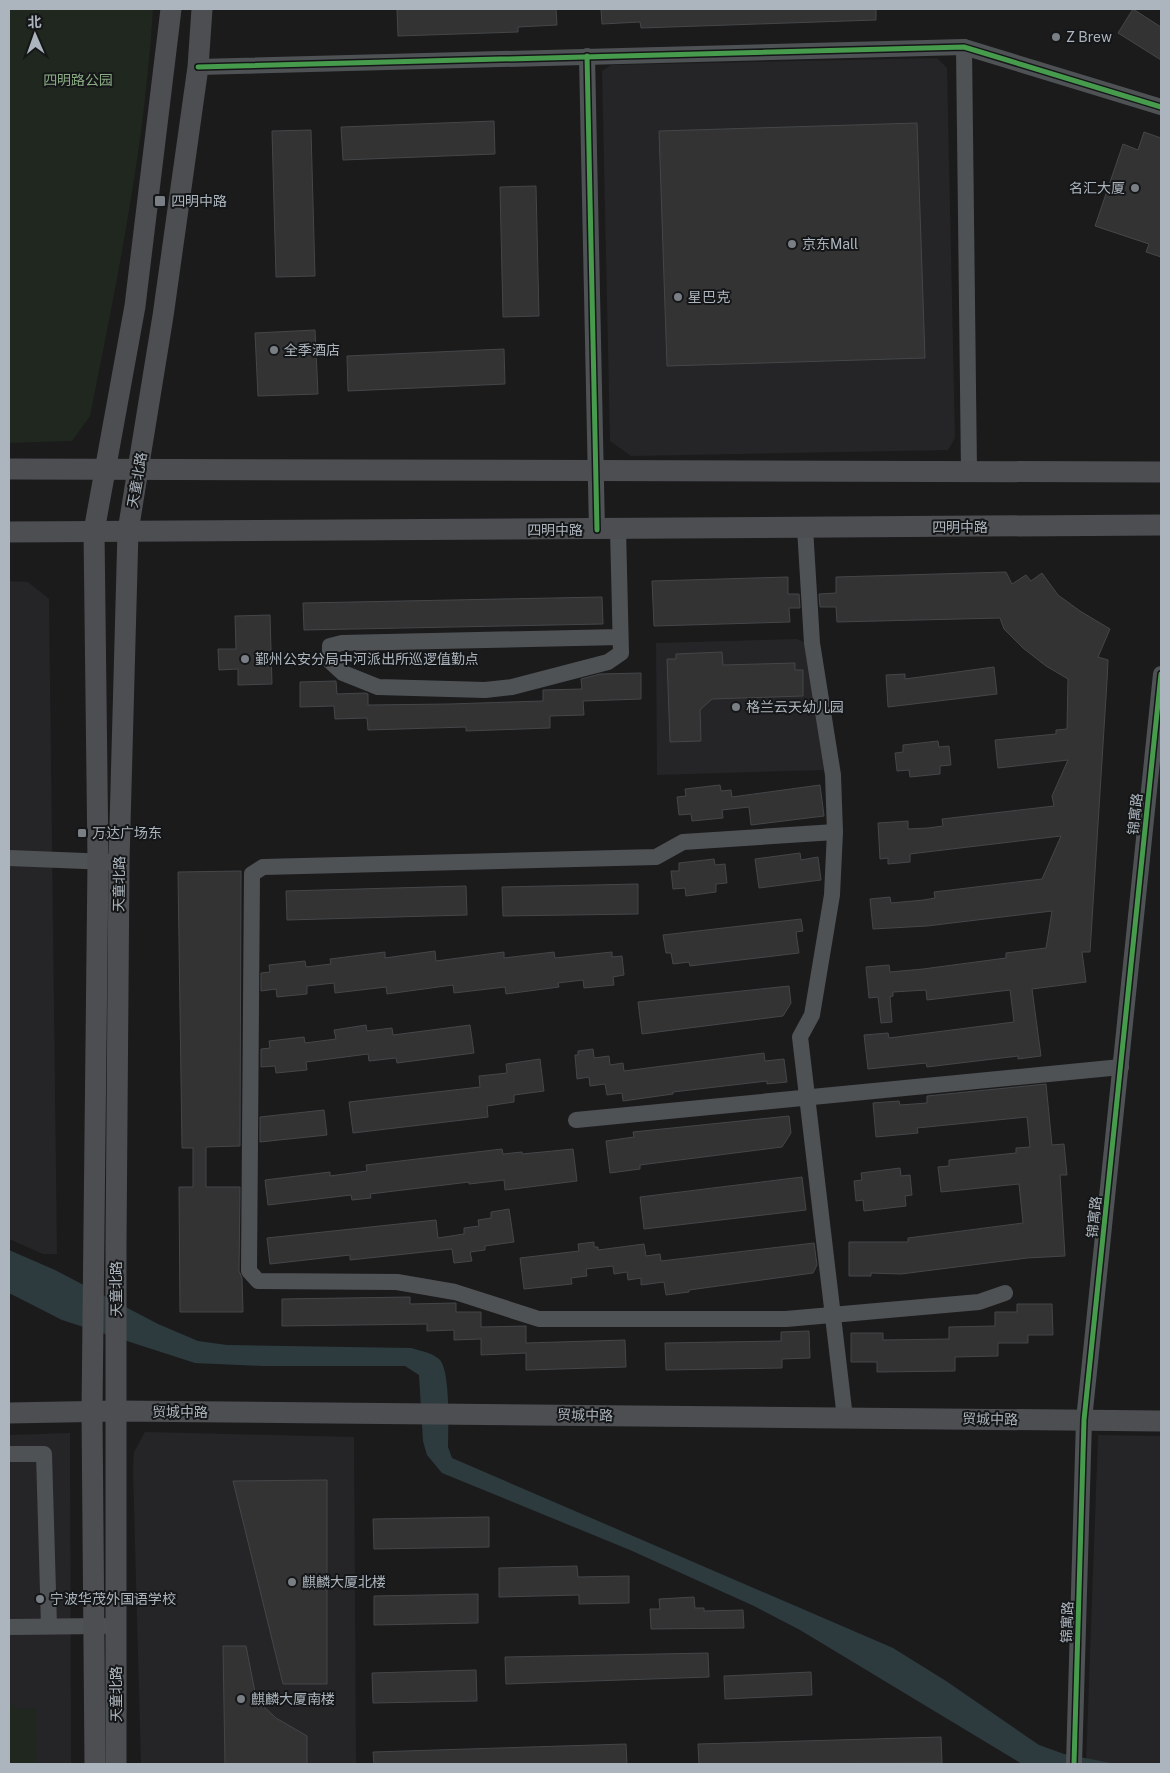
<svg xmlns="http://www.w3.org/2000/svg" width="1170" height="1773" font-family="'Public Sans','Noto Sans SC',sans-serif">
	<rect width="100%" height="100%" fill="#1b1b1c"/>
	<g fill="#252528">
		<path d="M937,58L947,68L955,438L948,450L631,456L610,441L602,71L611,65Z"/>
		<path d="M9,581L28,582L49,599L57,1254H43L9,1239Z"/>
		<path d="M797,639L806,643L824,770L657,775L656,643Z"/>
		<path d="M145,1432L354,1437L356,1764H141L133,1470L134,1452Z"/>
		<path d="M70,1433L71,1764H9V1435Z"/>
		<path d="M1098,1435L1161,1436V1764H1086Z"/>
	</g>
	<g fill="#1f271f">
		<path d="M9,9H153C145,146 117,281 90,416L72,441L9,443Z"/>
		<path d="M9,1703L18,1709L35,1708L36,1764H9Z"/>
	</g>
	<path fill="#2d3b3f" d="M9,1250L55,1270L158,1324L198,1341L227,1345L411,1348C420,1351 431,1352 439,1359C451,1370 448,1430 448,1447L452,1458L893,1648L946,1681L1039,1745L1064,1754L1111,1763L1161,1764H1022L800,1630L754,1606L630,1550L442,1473L427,1455L423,1441L419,1375L405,1366H263L195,1363L62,1320L9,1293Z"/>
	<g fill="#333334" stroke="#444648">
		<path d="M397,9H556L557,25L518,27V32L398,36Z"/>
		<path d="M601,9H876V20L641,28L640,22L602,24Z"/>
		<path d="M1133,9L1161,27V60L1118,33Z"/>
		<path d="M494,121L495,154L343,160L341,127Z"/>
		<path d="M917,123L925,358L667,366L659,131Z"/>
		<path d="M311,130L315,276L276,277L272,131Z"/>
		<path d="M1144,132L1161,138V257L1146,252L1149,244L1095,226L1123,144L1138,150Z"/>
		<path d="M536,186L539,316L503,317L500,187Z"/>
		<path d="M315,330L318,394L258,396L255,333Z"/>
		<path d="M504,349L505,384L348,391L347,356Z"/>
		<path d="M1006,572L1012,584L1026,575L1031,581L1042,573L1058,595L1080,611L1110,629L1098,657L1108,660L1107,681L1090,952H1082L1086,982L1032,989L1041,1056L1018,1059V1056L927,1067L926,1063L868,1069L864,1035L888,1033L889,1038L1014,1022L1010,990L927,1000L926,990L893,992V996L890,997L892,1022L881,1023L878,997L869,998L866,967L889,965L890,972L923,969L1006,958V953L1046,948L1052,911L927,926L873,929L870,899L890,897L891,903L924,900L935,898L934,892L1042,879L1061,836L918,853L910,854V862L888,864V858L880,859L878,823L908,821V829L928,828L943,826L942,819L1054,806L1052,796L1068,760L998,768L995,740L1056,734V730L1067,729L1068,679L1046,666L1023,648L1004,629L1000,618L837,622L836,607H820L819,594L836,593V577Z"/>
		<path d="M788,577V594H799L800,608H789L790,622L654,626L652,581Z"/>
		<path d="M602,597L603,624L304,630L303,603Z"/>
		<path d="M270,615L272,684L238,685V669L219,670L218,649H236L235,616Z"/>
		<path d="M722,652L723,665L795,663V670H803V696L712,699L700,710L701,741L670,742L667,659H676V654Z"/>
		<path d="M994,667L997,694L888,707L886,675L905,674V679Z"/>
		<path d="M641,673V699L583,701L584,715L550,716V728L466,731V727L368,730L367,718L335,719L334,706L300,707V682L336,681L337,694L365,693L368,694V705L449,704L543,701V690L582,689L581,679L600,674Z"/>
		<path d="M938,741L939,747L949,746L951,765L940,766V774L910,777L909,770L897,771L895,753L903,752V745Z"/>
		<path d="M720,785L721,791L731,790L732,797L820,785L824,816L751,825L749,807L722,810L723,818L692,821L691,814L679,815L677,797L686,796L685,789Z"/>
		<path d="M800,853L801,860L818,857L821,880L759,888L755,859Z"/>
		<path d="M714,859L715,865L725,864L727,883L716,884V892L686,896L685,888L673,889L671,871H679V863Z"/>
		<path d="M241,871L240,1146L206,1147V1187H240L239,1271L242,1278L243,1312H180L179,1187H193V1148H182L178,872Z"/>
		<path d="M638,884V914L503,916L502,887Z"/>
		<path d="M466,886L467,915L287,920L286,891Z"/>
		<path d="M801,919L803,931L796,932L799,953L690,966L689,962L673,964L671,953H666L663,935Z"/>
		<path d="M435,951L436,961L504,952V958L554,952L555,958L612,952V957L622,956L624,975L613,977L614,985L584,988L583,980L558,983L559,987L506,994L505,987L454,993L453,985L387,994L386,987L335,993L334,983L307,986V994L277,997L276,989L261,991V973L270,972L269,965L305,961L306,967L331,964L330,959L385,952V958Z"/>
		<path d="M789,986L791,1003L783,1016L642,1034L638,1002Z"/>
		<path d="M366,1025L367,1031L392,1028L393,1035L470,1025L474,1053L397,1063L396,1058L369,1061L368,1054L306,1062L307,1070L276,1073L275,1066L261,1067V1049L270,1048L269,1041L304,1037L305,1043L336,1039L334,1030Z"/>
		<path d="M593,1049L594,1058L609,1056L610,1065L623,1063L624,1071L764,1053L765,1061L784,1059L787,1082L767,1084V1081L673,1092V1094L623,1101L622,1093L607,1095L605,1084L590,1086L589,1077L577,1079L575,1055H578V1051Z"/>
		<path d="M540,1059L544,1091L514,1095V1102L487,1106L488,1117L353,1133L349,1102L480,1087L479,1076L507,1073L506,1064Z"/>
		<path d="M1046,1084L1052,1145L1064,1144L1067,1175H1060L1065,1256L1027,1258L901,1274L871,1273V1276H849V1242H908V1238L1023,1223L1019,1184L941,1192L938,1167L949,1166V1160L1016,1153V1148L1030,1147L1027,1117L917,1128L918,1133L876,1137L873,1103L899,1101L900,1105L927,1103V1096Z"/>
		<path d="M324,1110L327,1135L260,1142V1117Z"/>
		<path d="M789,1116L791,1133L782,1147L640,1165V1169L610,1173L606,1141L634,1137L633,1132Z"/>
		<path d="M502,1149L503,1154L522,1152V1154L573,1149L577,1181L505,1190L504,1180L469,1184V1182L370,1194L371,1198L352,1200L351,1195L268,1205L265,1180L330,1172V1176L367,1171L366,1165Z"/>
		<path d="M900,1168L901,1176L910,1175L912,1195L905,1196L906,1206L864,1211L863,1200L856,1201L854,1181L862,1180L861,1173Z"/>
		<path d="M802,1177L806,1210L644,1229L640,1197Z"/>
		<path d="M509,1209L514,1242L485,1246V1250L470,1252L472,1261L454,1263L452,1249L350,1260V1255L270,1264L267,1238L436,1220L438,1238L464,1234V1228L479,1226L478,1220L491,1218V1212Z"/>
		<path d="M594,1242V1247H598V1250L644,1244L646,1256L660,1254L661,1261L814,1243L817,1265L813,1273L689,1290V1292L666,1295L664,1282L641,1285V1278L628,1280L627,1272L614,1274L613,1266L586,1269L587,1276L571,1278L572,1284L524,1289L520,1258L579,1251L578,1244Z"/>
		<path d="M410,1297V1304L456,1303V1312H481V1327L526,1326V1343L625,1340L626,1367L526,1370V1353L481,1355V1339L454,1340V1330L427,1331V1324L282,1326V1299Z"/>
		<path d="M1017,1304H1052L1053,1335H1028V1343H998V1356L955,1357V1371L877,1372V1362H851V1333H883V1340L949,1339V1327L995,1326V1312H1017Z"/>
		<path d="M809,1331L810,1358L782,1359V1368L666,1370L665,1343L781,1341V1332Z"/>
		<path d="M327,1480V1684H283L233,1481Z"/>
		<path d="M489,1517V1547L374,1549L373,1519Z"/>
		<path d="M577,1566L578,1577L629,1576V1603L579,1604V1595L499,1597V1568Z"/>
		<path d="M478,1594V1623L374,1625V1596Z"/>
		<path d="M694,1597L695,1608H704V1611L743,1610L744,1628L651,1629L650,1609H660L659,1599Z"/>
		<path d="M223,1646H246L255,1692L263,1706L276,1718L307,1736V1764H225Z"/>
		<path d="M708,1653L709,1677L506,1684L505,1657Z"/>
		<path d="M476,1670L477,1701L373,1703L372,1673Z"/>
		<path d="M811,1672L812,1695L725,1699L724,1676Z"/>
		<path d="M941,1737L942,1763L699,1764L698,1744Z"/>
		<path d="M626,1744L627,1764H374L373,1752Z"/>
	</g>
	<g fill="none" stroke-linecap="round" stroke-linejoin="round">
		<g stroke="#4f5255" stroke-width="16">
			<path d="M964,47L969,472"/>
			<path d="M587,56L597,530"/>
			<path d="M198,67L964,47L1161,107"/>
			<path d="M805,528L812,643L833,775L835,832L832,895L812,1015L800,1037L845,1418"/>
			<path d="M618,529L621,653L608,662L512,687L485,690L378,687L343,673L330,661V646L342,643L620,637"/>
			<path d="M835,832L683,842L656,857L263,867L252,874L249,1271L258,1281L397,1282L455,1292L539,1319H786L979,1302L1005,1293"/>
			<path d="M9,858L110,862"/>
			<path d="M576,1120L1121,1067"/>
			<path d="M9,1454H44L49,1626"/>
			<path d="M9,1627L104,1626"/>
			<path d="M1074,1764L1084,1420L1161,674"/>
		</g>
		<g stroke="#4d4e51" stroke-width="21">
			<path d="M9,469L1161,472"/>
			<path d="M9,532L1161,525"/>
			<path d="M9,1413L117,1411L1161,1421"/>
			<path d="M95,1764L92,1412L98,861L94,531L135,306L171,9"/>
			<path d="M116,1764V1245L119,862L128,531L163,316L198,67L202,9"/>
		</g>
		<g stroke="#151618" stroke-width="8">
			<g id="cycleway">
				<path d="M587,56L597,530"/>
				<path d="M198,67L964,47L1161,107"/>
				<path d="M1074,1764L1084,1420L1161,674"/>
			</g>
		</g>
		<use href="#cycleway" stroke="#469c4c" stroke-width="5"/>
	</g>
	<g fill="#797f85" stroke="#151618" stroke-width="2">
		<circle cx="1056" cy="37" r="5"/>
		<circle cx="1135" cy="188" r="5"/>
		<rect x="154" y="195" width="12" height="12" rx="2.5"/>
		<circle cx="792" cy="244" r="5"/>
		<circle cx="678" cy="297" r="5"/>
		<circle cx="274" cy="350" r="5"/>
		<circle cx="245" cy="659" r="5"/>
		<circle cx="736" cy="707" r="5"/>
		<rect x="77" y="828" width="10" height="10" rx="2.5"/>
		<circle cx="292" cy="1582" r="5"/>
		<circle cx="40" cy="1599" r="5"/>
		<circle cx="241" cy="1699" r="5"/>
	</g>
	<g text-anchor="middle" stroke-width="4" stroke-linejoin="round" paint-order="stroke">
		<g font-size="14" fill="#acb5bd" stroke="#151618" text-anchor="start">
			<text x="1066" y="42">Z Brew</text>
			<text x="1125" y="193" text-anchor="end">名汇大厦</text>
			<text x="171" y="206">四明中路</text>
			<text x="802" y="249">京东Mall</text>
			<text x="688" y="302">星巴克</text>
			<text x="284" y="355">全季酒店</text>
			<text x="255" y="664">鄞州公安分局中河派出所巡逻值勤点</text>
			<text x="746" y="712">格兰云天幼儿园</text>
			<text x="92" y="838">万达广场东</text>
			<text x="302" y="1587">麒麟大厦北楼</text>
			<text x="50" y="1604">宁波华茂外国语学校</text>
			<text x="251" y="1704">麒麟大厦南楼</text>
		</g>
		<g font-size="14" fill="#89a982" stroke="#151618">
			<text x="78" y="85">四明路公园</text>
		</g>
		<g font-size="14" fill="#acb5bd" stroke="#151618">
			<text transform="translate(137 480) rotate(-80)" y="5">天童北路</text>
			<text x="960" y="532">四明中路</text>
			<text x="555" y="535">四明中路</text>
			<text transform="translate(1135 814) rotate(-84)" y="5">锦寓路</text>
			<text transform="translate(119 884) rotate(-89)" y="5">天童北路</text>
			<text transform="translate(1094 1217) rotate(-84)" y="5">锦寓路</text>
			<text transform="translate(116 1289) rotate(-90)" y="5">天童北路</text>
			<text x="180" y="1417">贸城中路</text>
			<text transform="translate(585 1415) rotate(1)" y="5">贸城中路</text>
			<text transform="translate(990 1419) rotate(1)" y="5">贸城中路</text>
			<text transform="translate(1067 1622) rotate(-88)" y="5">锦寓路</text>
			<text transform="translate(116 1694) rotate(-90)" y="5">天童北路</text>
		</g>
	</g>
	<rect width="1170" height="1773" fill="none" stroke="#acb5bd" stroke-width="20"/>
	<g transform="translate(35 35) rotate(358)" stroke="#151618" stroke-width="4" paint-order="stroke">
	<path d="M0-4L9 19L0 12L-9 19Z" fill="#acb5bd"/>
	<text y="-8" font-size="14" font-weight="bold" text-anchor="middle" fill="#acb5bd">北</text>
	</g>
</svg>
